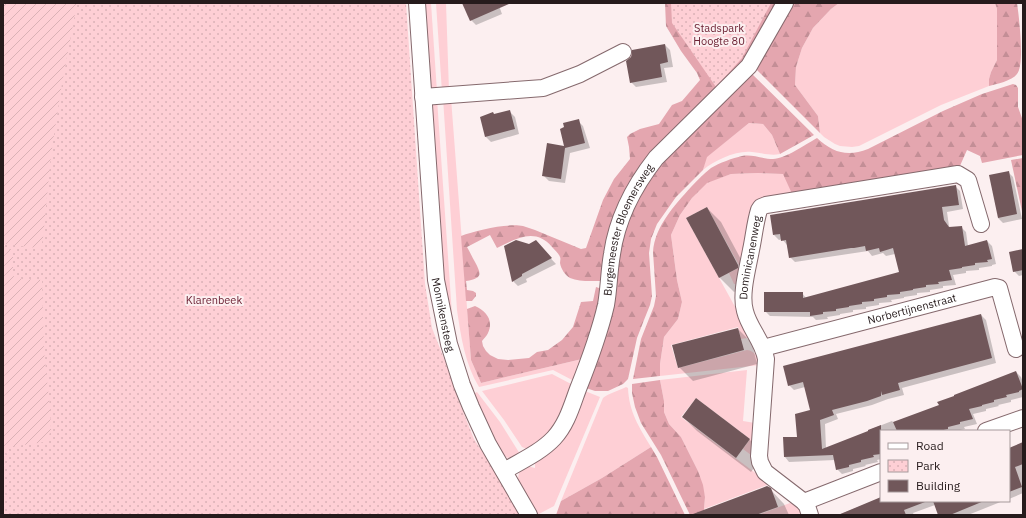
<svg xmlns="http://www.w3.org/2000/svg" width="1026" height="518" font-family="'IBM Plex Sans',sans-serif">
	<defs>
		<pattern id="forest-firs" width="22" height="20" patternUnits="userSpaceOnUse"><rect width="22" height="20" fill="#e4a6af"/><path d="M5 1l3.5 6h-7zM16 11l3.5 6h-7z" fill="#c38e96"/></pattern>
		<pattern id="park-dots" width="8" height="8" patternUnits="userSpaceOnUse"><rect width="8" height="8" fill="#fecfd5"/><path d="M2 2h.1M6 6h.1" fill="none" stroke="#dab1b6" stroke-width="1.8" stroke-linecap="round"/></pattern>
		<pattern id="garden-furrows" width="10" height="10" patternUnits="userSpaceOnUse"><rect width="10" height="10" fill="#fecfd5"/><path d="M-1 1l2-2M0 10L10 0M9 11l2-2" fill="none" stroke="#dab1b6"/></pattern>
	</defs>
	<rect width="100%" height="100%" fill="#fceff0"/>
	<g fill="#fecfd5">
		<path d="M423,3H431L437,92L430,93Z"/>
		<path d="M436,3H446L449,91L442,92Z"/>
		<path d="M839,3H995L997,9V60L991,72L989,79V86L941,105L859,146L852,147L840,146L835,144L824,137L820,133L818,116L795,85L796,67L802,48L813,28L831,9Z"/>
		<path d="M443,98H451L471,360L481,383L582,359L574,381L553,370L479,387C465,364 461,337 457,310Z"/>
		<path d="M430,99H437L452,314C456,341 462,365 474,389L472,390L455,341L443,279Z"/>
		<path d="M749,123L763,124L772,135L780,154C771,156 762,153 752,152C737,150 715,160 703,170L706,157Z"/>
		<path d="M758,173L784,174L793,196L761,201L738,284H734L729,273L740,267L707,207L686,218L744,323L748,335L747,338L741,339L738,327L671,345L678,368L747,350C755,351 758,357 760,365L660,376V364L664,337L678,319L682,302L677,280L671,235L680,215L692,198L707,182L731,174Z"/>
		<path d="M747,370L743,421L755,423L751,455L743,449L750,439L696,398L681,417L770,484L704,509L705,497L698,471L681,437L669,424L664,412V401L660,380Z"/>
		<path d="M552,374L573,385C565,404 558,424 543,439C539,443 532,446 527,449L522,447L504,420L482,391Z"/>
		<path d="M626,387L628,388C629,412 639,427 651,447L602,478L561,501L603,398C609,393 618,391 626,387Z"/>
		<path d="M585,391L600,397L554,506L537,515L518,480C518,472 521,469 527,466L535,468V462Z"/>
		<path d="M477,392L500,422L520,454L513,457L508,458L503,455L494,441L473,394Z"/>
		<path d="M790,503C799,504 800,508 804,515H758Z"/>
	</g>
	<g fill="url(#forest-firs)">
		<path d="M665,3H777L745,58L733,72L651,154L601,281C591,281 579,282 570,278C565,275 561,269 560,263C560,261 561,259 560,257C559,254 555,250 552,247C535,227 516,239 497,248L490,235L467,247C470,252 472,257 475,262C482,275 482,278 466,281L467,290L473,291L476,293V296L472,301H466L461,236C476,230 508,223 523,226C527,227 531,229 535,230C550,236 566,243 581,249L586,248L603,200L614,179L630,159L629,147L627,137L630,134L640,129L659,124L672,105L682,101L700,80L697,73L681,51L666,26Z"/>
		<path d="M792,3H839L831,9L813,28L802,48L796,67L795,85L818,116L820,133L755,68Z"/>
		<path d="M995,3H1017C1019,16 1025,65 1017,74C1012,81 996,84 989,86V79L991,72L997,60V9Z"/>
		<path d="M751,73L814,135L780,154L772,135L763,124L749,123L707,157L703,170L676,197L657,224L651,239L649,253L652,296L650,305L644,320L637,338L628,379L623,384L608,391H595L586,388L623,235L639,196L660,164Z"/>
		<path d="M1013,84L1016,85L1018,88V107L1023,121V155L982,163L980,156L967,150L959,168L793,196L783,174L758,173L731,174L707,183L692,198L680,215L671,235L677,280L682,302L678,319L664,337L660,364V376L633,379L641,339L654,306L656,296L653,252C655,226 674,206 691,187C697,181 703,174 711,168C719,163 733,158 742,156C752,154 763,159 773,159C785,159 806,144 817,138C833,153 848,157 868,149L943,111L982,94Z"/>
		<path d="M1023,158V216L1011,160Z"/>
		<path d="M596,287L599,288L601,290L599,306L582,359L481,383L471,360L467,309L475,306C486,311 494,320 488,333C487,336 484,338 482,341L483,346L486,351L490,355L498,359L508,360L529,358L537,352L548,350L562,340L573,327L581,302L593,301Z"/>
		<path d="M660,380L664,401V412L669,424L681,437L698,471L703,485L705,497L704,509L707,515H690L661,455L641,423L635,407L632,393V384Z"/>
		<path d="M651,447L657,457L685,515H556L561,501L602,478Z"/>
	</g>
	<g fill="url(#park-dots)">
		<path d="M3,3H406L425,284L432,328L448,369L458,399L474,439L522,515H3Z"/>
		<path d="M671,3H771L742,58L716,87L672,23Z"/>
	</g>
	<g fill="url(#garden-furrows)">
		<path d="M3,3H77L61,89L51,155L43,238L41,248H38L3,244Z"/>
		<path d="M3,249L13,250V276L19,279L42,280L44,352L50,408L51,430L48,438L44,442L3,448Z"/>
	</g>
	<g fill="#0003">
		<path d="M467,3H498L502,14L476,25L471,20Z"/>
		<path d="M665,45L670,50L673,67L664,68L667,82L636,87L631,82Z"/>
		<path d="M510,112L515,117L519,134L491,142L486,137L495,115Z"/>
		<path d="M578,121L583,126L590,148L570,153L565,183L549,181L544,176L548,144L566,147Z"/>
		<path d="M1008,172L1013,177L1022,219L1003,223L998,218Z"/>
		<path d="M955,186L960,191L963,209L947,212L949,226L950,228L961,227L966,232L968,246L987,241L992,246L996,264L992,265V266L979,268V270L966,271V273L953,275L956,285L943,286V288L930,290V292L917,293V295L904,297V298L891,300L892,302L879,303V305L866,307V309L853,310V312L840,314V315L827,317L828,319L816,320L813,317L770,316L765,311L802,293L806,298L900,273L895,254L886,256L883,253L872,256L868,251L795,262L790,257L787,245L782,239L779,240L774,235Z"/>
		<path d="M707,208L721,222L752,280L751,282L734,292L720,278Z"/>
		<path d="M529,246L540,247L556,264L526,279L527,282L518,286L513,281Z"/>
		<path d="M1023,250V275L1019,276L1014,271Z"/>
		<path d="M981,315L986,320L996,363L902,388L904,395L888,399L872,405L836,414L838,419L825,424L826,449L870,432L869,430L892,421L894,423L940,406L1016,372L1021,377L1023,382V397L1011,400V402L998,405L999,406L986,409V411L973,414L977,424L964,427L965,429L955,431H881V459L877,460L878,462L865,465L866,466L853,469V471L842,474L837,469L835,460L789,462L785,457L798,438L811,410L805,387L794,390L789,385Z"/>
		<path d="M738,329L752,343L757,364L693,381L679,367Z"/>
		<path d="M696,400L750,440L764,454L751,472L697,431L683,417Z"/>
		<path d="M1023,444V493L1009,499V449Z"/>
		<path d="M770,489L784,504L789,515H709Z"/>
		<path d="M881,498V501H1003L968,515H939L935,505L913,513L914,515H838Z"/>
	</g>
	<g fill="#71575a">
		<path d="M462,3H511L470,21Z"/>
		<path d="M665,44L668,62L660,64L662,77L630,83L626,61L631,57L632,53V50Z"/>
		<path d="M510,110L515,129L485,137L480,117L493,112L494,114Z"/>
		<path d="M579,119L585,143L565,148L561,179L542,176L547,143L564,146L560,129L564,127L563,123Z"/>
		<path d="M1009,171L1017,214L998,218L989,175Z"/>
		<path d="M956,185L959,205L942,207L944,220L949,227L962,226L965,246L987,240L992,259L987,260L988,262L975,263V265L962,267V268L949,270L952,280L938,282L939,284L926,285V287L913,289V290L900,292V294L887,295V297L874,299V301L862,302V304L849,306V307L836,309V311L823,312V314L810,316V312H764V292H803V298L899,272L893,248L880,252L879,248L866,251L865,246L854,248H851L789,258L786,240L781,241L780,234L773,235L770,215Z"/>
		<path d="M707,207L738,265V268L719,278L686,218Z"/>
		<path d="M516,240L529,244L536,240L552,258L522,274V276L512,282L504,246Z"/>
		<path d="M1023,249V270L1013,272L1009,252Z"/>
		<path d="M981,314L992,358L898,383L900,390L882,395L881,391V396L867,401L832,410L834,415L820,420L822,449L868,431V430L881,425V454L873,455L874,457L861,460V462L849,465V467L836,470L833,455L784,457L783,437H797L795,414L810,410L803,382L788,386L783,366Z"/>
		<path d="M738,328L744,350L678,368L672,345Z"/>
		<path d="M1016,371L1023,389L1019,391V392L1006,395L1007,397L994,400V402L982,405V406L969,409L973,419L960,422V424L948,427V429L939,431H897L893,422L939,405L937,402L954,396V395Z"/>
		<path d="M696,398L750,439L736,458L682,417Z"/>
		<path d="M1023,442V464L1015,467L1022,487L1009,492V448Z"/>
		<path d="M767,486L771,488L778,507L756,515H694L693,514Z"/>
		<path d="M881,497V501H925V502L904,510L906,515H838Z"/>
		<path d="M933,501H984L950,515H938Z"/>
	</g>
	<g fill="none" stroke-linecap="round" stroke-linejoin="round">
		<g stroke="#85696d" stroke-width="18">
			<g id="street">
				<path id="s1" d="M417,3L436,280L449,344L462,385L471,407L488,444L529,515"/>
				<path d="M423,97L543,88L580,74L623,52"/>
				<path id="s2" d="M763,348L995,287L999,288L1016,349"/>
				<path d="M986,431L1023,418"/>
				<path id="s3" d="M504,471C521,461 541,452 554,438C567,424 572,405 578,389C584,374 590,358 595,343C599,331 603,318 606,305C609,288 609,271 612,254C617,219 634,186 656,158L749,66L785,3"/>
				<path d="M804,502L881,472"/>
				<path id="s4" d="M810,515L807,506L804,502L765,472L760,462L759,456L766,359C763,341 749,328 745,311C740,294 748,267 751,250C754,236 755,223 759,210L761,207L766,205L958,174L968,180L981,224"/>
			</g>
		</g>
		<use href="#street" stroke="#fff" stroke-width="16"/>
	</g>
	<g text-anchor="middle" stroke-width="4" stroke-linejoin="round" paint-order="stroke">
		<g font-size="11" fill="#6d2335" stroke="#fceff0">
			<text x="719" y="32">Stadspark<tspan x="719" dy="13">Hoogte 80</tspan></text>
			<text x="214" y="304">Klarenbeek</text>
		</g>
		<g font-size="11" fill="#261b1c" stroke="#fceff0">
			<text dy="4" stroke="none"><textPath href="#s3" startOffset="283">Burgemeester Bloemersweg</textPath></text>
			<text dy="4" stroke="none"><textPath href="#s4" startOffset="285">Dominicanenweg</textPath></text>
			<text dy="4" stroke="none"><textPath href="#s2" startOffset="154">Norbertijnenstraat</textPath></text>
			<text dy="4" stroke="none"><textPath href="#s1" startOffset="313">Monnikensteeg</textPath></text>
		</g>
	</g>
	<rect width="1026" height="518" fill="none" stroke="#261b1c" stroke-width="8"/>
	<rect x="880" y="430" width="130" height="72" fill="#fceff0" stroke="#a69a9b"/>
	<rect x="888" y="443" width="20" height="6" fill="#ffffff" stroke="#a69a9b"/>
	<text x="916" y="450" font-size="12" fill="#261b1c">Road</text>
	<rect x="888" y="460" width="20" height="12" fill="url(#park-dots)" stroke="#a69a9b"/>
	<text x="916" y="470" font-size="12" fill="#261b1c">Park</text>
	<rect x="888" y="480" width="20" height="12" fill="#71575a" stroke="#a69a9b"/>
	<text x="916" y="490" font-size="12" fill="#261b1c">Building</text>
</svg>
